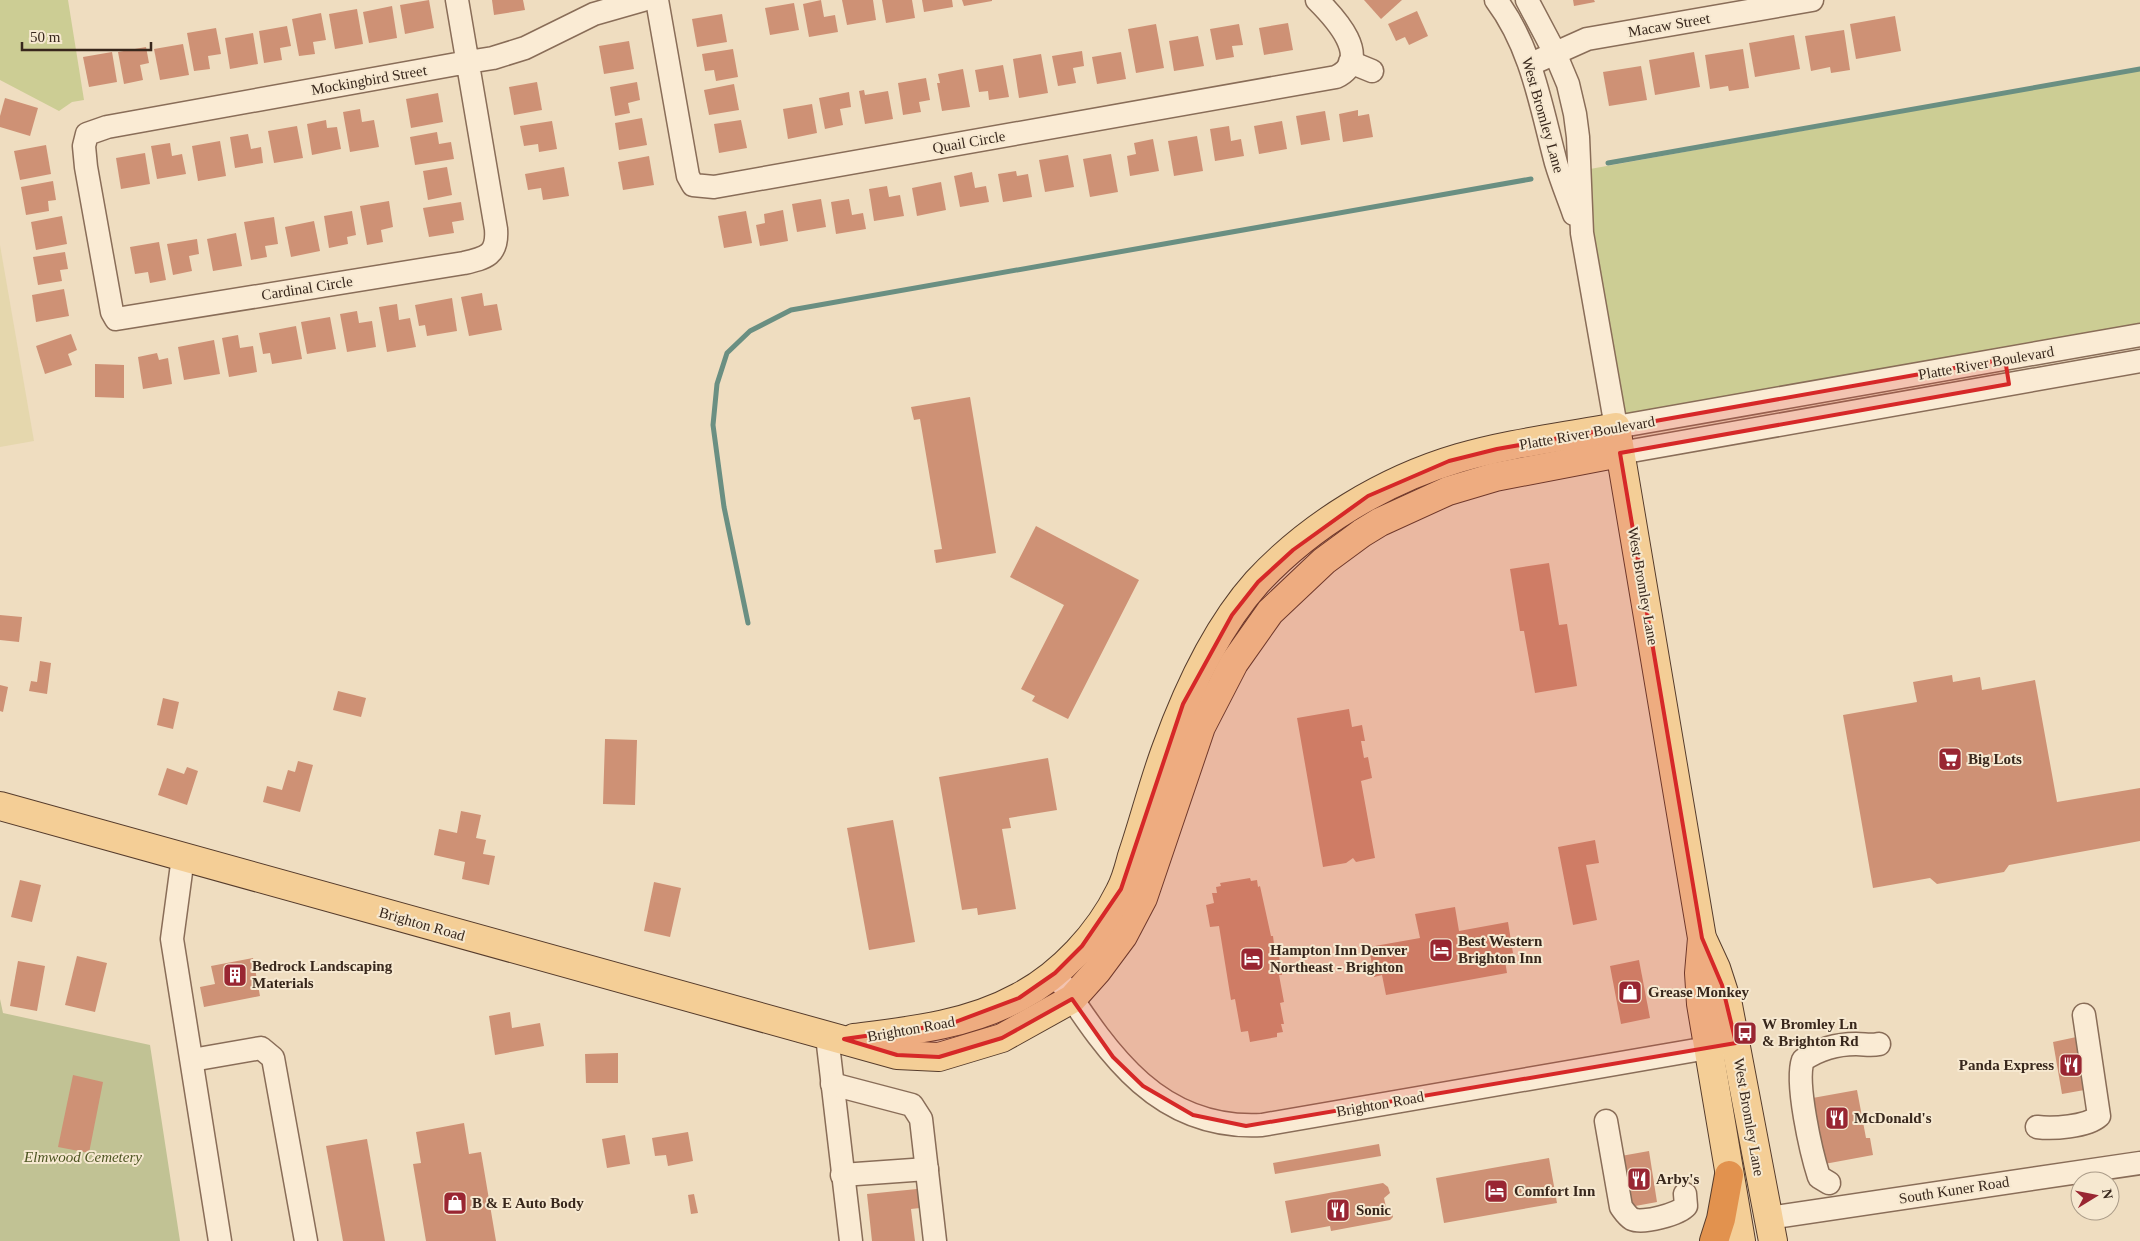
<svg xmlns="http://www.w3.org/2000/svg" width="2140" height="1241" font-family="'Times New Roman',serif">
	<rect width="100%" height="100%" fill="#efddc0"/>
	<path fill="#e5d7ad" d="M0,245L34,441L0,447Z"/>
	<g fill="#cccd94">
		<path d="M0,0H68L84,100L72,102L59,111L0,80Z"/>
		<path d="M2140,70V335L1616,427L1579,171Z"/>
	</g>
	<path fill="#c1c294" d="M0,999L3,1013L150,1045L180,1241H0Z"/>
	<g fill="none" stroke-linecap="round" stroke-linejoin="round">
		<g stroke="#6a8f82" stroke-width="5">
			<path d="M1608,163L2140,69"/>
			<path d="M748,623L724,507L713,425L717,384L727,353L750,331L791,310L1531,179"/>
		</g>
	</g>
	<g fill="#ce9175">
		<path d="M429,0L434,28L405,34L400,5Z"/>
		<path d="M492,0H523L525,10L494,15Z"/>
		<path d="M821,0L824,17L835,15L838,32L809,37L803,4Z"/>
		<path d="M842,0H873L876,20L847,25Z"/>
		<path d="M882,0H912L915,18L886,23Z"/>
		<path d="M922,0H952L953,7L924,12Z"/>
		<path d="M962,0H992V1L964,6Z"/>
		<path d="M1364,0H1402L1381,19Z"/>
		<path d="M1573,0H1594L1595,2L1574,6Z"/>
		<path d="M794,3L799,30L770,35L765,8Z"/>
		<path d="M392,6L397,38L369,43L363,12Z"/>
		<path d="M357,9L363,44L335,49L329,14Z"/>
		<path d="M1417,11L1428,36L1409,45L1405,37L1396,41L1388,24Z"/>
		<path d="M321,13L326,40L313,42L315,54L299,56L292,19Z"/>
		<path d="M722,14L727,42L697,47L692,19Z"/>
		<path d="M1895,16L1901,51L1856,59L1850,24Z"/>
		<path d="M1288,23L1293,50L1264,55L1259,28Z"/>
		<path d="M1156,24L1164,68L1136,73L1128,29Z"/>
		<path d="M1239,24L1243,45L1232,46L1234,57L1216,60L1210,29Z"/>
		<path d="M287,26L291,46L280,48L282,60L264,63L259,31Z"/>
		<path d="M216,28L221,54L208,56L210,69L194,71L187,33Z"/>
		<path d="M1844,30L1850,70L1831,73L1830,67L1811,71L1805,36Z"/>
		<path d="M253,33L258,64L230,69L225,38Z"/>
		<path d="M1794,35L1800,69L1755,77L1749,43Z"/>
		<path d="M1198,36L1204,66L1174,71L1169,41Z"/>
		<path d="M629,41L634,69L604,74L599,46Z"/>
		<path d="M183,44L189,75L160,80L154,49Z"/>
		<path d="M146,47L149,63L140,65L143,80L124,84L118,52Z"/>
		<path d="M733,49L738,77L716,81L714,70L705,71L702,54Z"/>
		<path d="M1743,49L1749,88L1729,91L1728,86L1710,89L1705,55Z"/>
		<path d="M1082,51L1084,66L1073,68L1076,83L1058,86L1052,56Z"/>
		<path d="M112,52L117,82L89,87L83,57Z"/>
		<path d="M1121,52L1126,79L1097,84L1092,57Z"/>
		<path d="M1694,52L1700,87L1655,95L1649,60Z"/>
		<path d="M1041,54L1048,93L1019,98L1013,59Z"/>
		<path d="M1003,65L1009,97L989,100L988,91L979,92L975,70Z"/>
		<path d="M1641,66L1647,100L1609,106L1603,72Z"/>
		<path d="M963,69L970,107L942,111L937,83H940L938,74Z"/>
		<path d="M926,78L930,100L919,102L921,112L903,115L898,83Z"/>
		<path d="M537,82L542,110L514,115L509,87Z"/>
		<path d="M637,82L640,100L628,103L630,113L615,116L610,87Z"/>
		<path d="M734,84L739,110L709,115L704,90Z"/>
		<path d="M864,90L865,95L888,91L893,119L865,124L859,91Z"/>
		<path d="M849,92L851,107L840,109L843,125L825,129L819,98Z"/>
		<path d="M438,93L443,122L411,128L406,99Z"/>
		<path d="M5,98L38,108L30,136L0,127V116Z"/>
		<path d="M812,104L817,133L788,139L783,109Z"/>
		<path d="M360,109L362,122L374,120L379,147L350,152L343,112Z"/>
		<path d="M1358,110V116L1369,114L1373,137L1343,142L1339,114Z"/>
		<path d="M1325,111L1330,140L1301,145L1296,116Z"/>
		<path d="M642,118L647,145L619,150L615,123Z"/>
		<path d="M326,120L327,128L337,127L341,149L312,155L307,124Z"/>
		<path d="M741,120L747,148L719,153L714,124Z"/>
		<path d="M552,121L557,149L539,152L538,144L524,146L520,126Z"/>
		<path d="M1282,121L1287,149L1259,154L1254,126Z"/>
		<path d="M297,126L303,158L274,163L268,131Z"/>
		<path d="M1229,126L1231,141L1241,139L1244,156L1215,161L1210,129Z"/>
		<path d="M437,132L439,144L451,142L454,159L415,165L410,137Z"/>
		<path d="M248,134L251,149L261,147L263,163L235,168L230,137Z"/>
		<path d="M1197,136L1203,171L1174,176L1168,141Z"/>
		<path d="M1153,139L1159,171L1130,176L1127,156L1136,154L1134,143Z"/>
		<path d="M220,141L226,176L198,181L192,146Z"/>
		<path d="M170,143L172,156L182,154L186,174L157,179L151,146Z"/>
		<path d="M46,145L51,174L20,180L14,151Z"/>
		<path d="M145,153L150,184L121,189L116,158Z"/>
		<path d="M1111,154L1118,192L1090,197L1083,159Z"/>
		<path d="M1068,155L1074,187L1045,192L1039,160Z"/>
		<path d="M649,156L654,185L623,190L618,162Z"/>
		<path d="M447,167L452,195L428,200L423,171Z"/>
		<path d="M564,167L569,196L543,200L541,188L528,190L525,174Z"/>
		<path d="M1016,171L1017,176L1028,174L1032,197L1003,202L998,174Z"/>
		<path d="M972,172L975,188L986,186L989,202L960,207L954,176Z"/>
		<path d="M53,181L56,200L48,201L49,211L26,215L21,187Z"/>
		<path d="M941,182L946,210L917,216L912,188Z"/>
		<path d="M887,186L889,197L900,195L904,216L874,221L869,189Z"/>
		<path d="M821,199L826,227L797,232L792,204Z"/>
		<path d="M849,199L852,215L863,213L866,229L836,234L831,202Z"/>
		<path d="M389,201L393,227L381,230L383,242L367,245L360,206Z"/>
		<path d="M461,202L464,220L452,222L454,233L429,237L423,208Z"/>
		<path d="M783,210L788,241L760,246L756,225L765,223L764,214Z"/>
		<path d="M352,211L356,235L347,237L348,244L329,248L324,216Z"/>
		<path d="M746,211L752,243L724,248L718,216Z"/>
		<path d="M62,216L67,244L36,250L31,222Z"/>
		<path d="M274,217L278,244L265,246L267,257L251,260L244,222Z"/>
		<path d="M314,221L320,251L291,257L285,227Z"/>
		<path d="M236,233L242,266L213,271L207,239Z"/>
		<path d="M197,239L199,254L189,256L192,271L173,275L167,244Z"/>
		<path d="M159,242L166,280L150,283L148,272L135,274L130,247Z"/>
		<path d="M65,252L68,269L60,270L62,281L38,285L33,257Z"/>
		<path d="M64,289L69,316L36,322L32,295Z"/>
		<path d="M482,293L484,306L497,304L502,330L469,336L461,297Z"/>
		<path d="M452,298L457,331L427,336L425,325L419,326L415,305Z"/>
		<path d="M397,304L399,320L410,318L416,347L387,352L379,307Z"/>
		<path d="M357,311L359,323L372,321L376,347L347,352L340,314Z"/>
		<path d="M330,317L336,349L307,354L301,322Z"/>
		<path d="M296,326L302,359L272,364L270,353L263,354L259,333Z"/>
		<path d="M71,334L77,350L68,354L72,365L45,374L36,346Z"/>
		<path d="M238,335L240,348L253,346L257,372L229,377L222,338Z"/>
		<path d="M214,340L220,374L184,380L178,347Z"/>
		<path d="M157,353L159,360L168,358L172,384L143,389L138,357Z"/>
		<path d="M95,364L124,365V398L95,397Z"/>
		<path d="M970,397L996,553L936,563L934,550L942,549L920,419L914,420L911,407Z"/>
		<path d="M1036,526L1139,580L1068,719L1032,701L1035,696L1021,689L1064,605L1010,577Z"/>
		<path d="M1549,563L1559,625L1567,624L1577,686L1535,693L1524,631H1520L1510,569Z"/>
		<path d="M0,615L22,617L19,642L0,640Z"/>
		<path d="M40,661L51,663L47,694L29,691L31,681L37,682Z"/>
		<path d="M1952,675L1953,682L1980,677L1982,690L2035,680L2057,802L2140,788V841L2009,865L2004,872L1937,884L1930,878L1873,888L1843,715L1917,702L1913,682Z"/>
		<path d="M0,685L8,687L3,712L0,711Z"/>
		<path d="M338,691L366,698L361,717L333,710Z"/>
		<path d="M163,698L179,702L173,729L157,725Z"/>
		<path d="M1349,709L1352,727L1362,725L1365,741H1361L1364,758L1368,757L1372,778L1361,781L1375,858L1356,862L1353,858L1346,863L1323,867L1297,718Z"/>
		<path d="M605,739L637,740L635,805L603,804Z"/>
		<path d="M1048,758L1057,810L1009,818L1011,828L1002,829L1016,909L978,915L977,908L962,910L939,777Z"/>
		<path d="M298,761L313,765L300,812L263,802L267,786L282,790L288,770L295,772Z"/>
		<path d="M187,767L198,771L187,805L158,795L167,768L184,774Z"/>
		<path d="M461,811L481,815L476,838L486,840L483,854L495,856L489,885L462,879L465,862L434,855L439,829L457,833Z"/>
		<path d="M893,820L915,942L869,950L847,828Z"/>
		<path d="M1595,840L1599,863L1586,865L1597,920L1573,925L1558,847Z"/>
		<path d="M1250,878L1251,881L1257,880L1258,887L1260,886L1271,936H1273L1274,944L1277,943L1282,975H1279L1284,1002L1280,1003L1284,1024H1281L1283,1032L1277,1033V1037L1250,1042L1248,1031L1241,1032L1235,999L1231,1000L1219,926L1210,927L1206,905L1214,903L1212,893H1217L1216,887L1221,886L1220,883Z"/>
		<path d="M20,880L41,885L32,922L11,917Z"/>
		<path d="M654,882L681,888L670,937L644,931Z"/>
		<path d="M1455,907L1459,931L1508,922L1513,953L1504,955L1507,973L1386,995L1382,975L1374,977L1369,947L1420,938L1415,914Z"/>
		<path d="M77,956L107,963L95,1012L65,1005Z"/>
		<path d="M253,958L260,996L204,1007L200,987L215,984L211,966Z"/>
		<path d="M1639,960L1650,1018L1621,1024L1610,966Z"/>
		<path d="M18,961L45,966L37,1011L10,1006Z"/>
		<path d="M510,1012L512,1028L540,1023L544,1046L495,1055L489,1016Z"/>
		<path d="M2081,1036L2090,1089L2062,1094L2053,1042Z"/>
		<path d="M618,1053V1083H586L585,1054Z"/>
		<path d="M73,1075L103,1082L89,1153L58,1147Z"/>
		<path d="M1857,1090L1866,1138H1870L1873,1155L1819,1165L1807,1099Z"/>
		<path d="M464,1123L469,1154L481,1152L496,1241H426L413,1164L421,1163L416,1132Z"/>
		<path d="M688,1132L693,1161L668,1166L666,1155L655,1156L652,1138Z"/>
		<path d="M625,1135L630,1164L607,1168L602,1139Z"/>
		<path d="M367,1139L385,1241H343L326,1146Z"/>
		<path d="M1379,1144L1381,1156L1275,1174L1273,1163Z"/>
		<path d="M1649,1151L1657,1202L1630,1207L1621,1156Z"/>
		<path d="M1549,1158L1557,1203L1444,1223L1436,1178Z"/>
		<path d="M1383,1183L1388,1187L1390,1193L1384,1198L1386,1207L1392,1213L1393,1217L1390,1220L1331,1231L1330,1226L1291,1233L1285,1201Z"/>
		<path d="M917,1189L920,1208L911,1209L915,1241H872L867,1194Z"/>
		<path d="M694,1194L698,1213L691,1214L688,1195Z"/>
	</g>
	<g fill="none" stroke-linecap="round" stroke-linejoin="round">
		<g stroke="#896d58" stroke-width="25">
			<g id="minor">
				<path d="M457,0L496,229C498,255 486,258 464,263L116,319L112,312L86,167L84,146L87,134L107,127L468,62L493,58L525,48L594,14L643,0"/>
				<path d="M657,0L688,176L693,185L714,187L1336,77C1374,59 1334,17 1317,0"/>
				<path d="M1496,0C1532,48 1541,107 1556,163C1561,180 1568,197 1574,214"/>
				<path d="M1527,0L1555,53L1568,84L1575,114L1578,137L1582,233L1616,427L2140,335"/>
				<path d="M1350,62L1372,71"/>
				<path d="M1531,64L1587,39L1812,0"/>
				<path d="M1620,453L2140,361"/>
				<path d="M183,857L172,939L220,1241"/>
				<path d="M1055,973C1106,1050 1156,1131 1262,1125L1725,1045"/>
				<path d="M827,1036L851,1241"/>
				<path d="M192,1060L261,1048L273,1058L306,1241"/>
				<path d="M832,1084L912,1105L921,1119L935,1241"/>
				<path d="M1606,1121L1621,1207C1624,1211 1627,1216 1632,1219C1643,1224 1679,1214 1686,1206L1685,1194"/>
				<path d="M2037,1127C2052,1129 2087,1127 2099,1116L2084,1015"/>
				<path d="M842,1175L927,1169"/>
				<path d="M1829,1183L1819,1177C1811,1152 1795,1082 1803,1060C1819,1049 1837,1044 1856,1044C1865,1044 1870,1046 1879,1044"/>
				<path d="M1768,1218L2140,1163"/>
			</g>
		</g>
		<g stroke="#563c2c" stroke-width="30">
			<g id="major">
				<path d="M0,806L897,1055L939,1057L1002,1038L1072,999L1097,971L1123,936L1143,898L1201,727L1234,663L1270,612L1324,561L1362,533L1380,522L1448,491L1495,477L1620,453"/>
				<path d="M1704,942L1716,968L1728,1005L1773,1241"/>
				<path d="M854,1038C910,1031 968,1025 1019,997C1061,975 1099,934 1120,891C1126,880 1129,867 1132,856C1144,821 1153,784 1166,749C1187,691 1215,629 1257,582C1310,525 1384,480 1459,458C1510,443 1564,437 1616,427L1702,938L1699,973L1701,1004L1741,1241"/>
			</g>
		</g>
		<g stroke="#563c2c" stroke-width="30">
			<path id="highway" d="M1714,1241L1721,1219L1729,1175"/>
		</g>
		<use href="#minor" stroke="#faebd4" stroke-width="22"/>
		<use href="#major" stroke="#f4ce96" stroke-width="28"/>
		<use href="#highway" stroke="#e2924e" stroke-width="28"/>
	</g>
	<path fill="#d62828" fill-opacity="0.2" stroke="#d62828" stroke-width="4" stroke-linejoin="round" d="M2005,359L2009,384L1620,453L1702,938L1722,985L1736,1043L1246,1126L1193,1115L1143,1086L1113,1057L1072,999L1002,1038L939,1057L897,1055L844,1039L950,1024L1019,998L1055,973L1082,946L1121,889L1183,704L1232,615L1258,582L1293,550L1368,496L1449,461L1497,449Z"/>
	<defs>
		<g id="supermarket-square" transform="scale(1.25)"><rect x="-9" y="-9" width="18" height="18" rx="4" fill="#992632" stroke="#f6e8d0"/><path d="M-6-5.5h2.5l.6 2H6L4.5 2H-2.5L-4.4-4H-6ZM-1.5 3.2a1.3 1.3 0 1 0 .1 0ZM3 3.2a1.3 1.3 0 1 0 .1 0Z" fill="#fff"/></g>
		<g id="hotel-square" transform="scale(1.25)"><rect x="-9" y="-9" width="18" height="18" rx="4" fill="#992632" stroke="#f6e8d0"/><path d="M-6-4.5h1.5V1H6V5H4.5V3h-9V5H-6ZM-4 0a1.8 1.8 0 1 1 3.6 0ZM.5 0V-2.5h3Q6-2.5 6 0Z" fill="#fff"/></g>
		<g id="building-square" transform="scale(1.25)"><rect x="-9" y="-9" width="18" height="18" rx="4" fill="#992632" stroke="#f6e8d0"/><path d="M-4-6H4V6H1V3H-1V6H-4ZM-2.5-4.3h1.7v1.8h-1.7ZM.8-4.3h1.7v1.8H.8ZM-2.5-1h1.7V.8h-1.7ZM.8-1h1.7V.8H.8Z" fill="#fff"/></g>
		<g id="shop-square" transform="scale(1.25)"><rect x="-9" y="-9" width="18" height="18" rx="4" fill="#992632" stroke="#f6e8d0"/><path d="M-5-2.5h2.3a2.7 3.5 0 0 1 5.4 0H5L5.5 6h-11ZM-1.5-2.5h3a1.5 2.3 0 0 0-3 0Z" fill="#fff"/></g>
		<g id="bus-square" transform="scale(1.25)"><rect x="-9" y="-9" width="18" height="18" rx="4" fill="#992632" stroke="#f6e8d0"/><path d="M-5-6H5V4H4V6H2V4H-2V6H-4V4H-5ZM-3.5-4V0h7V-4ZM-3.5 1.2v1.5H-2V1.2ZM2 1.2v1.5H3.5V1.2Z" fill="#fff"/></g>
		<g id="restaurant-square" transform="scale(1.25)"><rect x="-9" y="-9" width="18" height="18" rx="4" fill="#992632" stroke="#f6e8d0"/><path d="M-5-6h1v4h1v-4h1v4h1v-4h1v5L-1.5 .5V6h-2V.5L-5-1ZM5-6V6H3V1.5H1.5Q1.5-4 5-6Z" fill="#fff"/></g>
	</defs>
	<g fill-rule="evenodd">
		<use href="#supermarket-square" x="1950" y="759"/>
		<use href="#hotel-square" x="1441" y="950"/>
		<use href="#hotel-square" x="1252" y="959"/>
		<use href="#building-square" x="235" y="975"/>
		<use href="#shop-square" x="1630" y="992"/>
		<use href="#bus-square" x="1745" y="1033"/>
		<use href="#restaurant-square" x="2071" y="1065"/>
		<use href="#restaurant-square" x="1837" y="1118"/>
		<use href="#restaurant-square" x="1639" y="1179"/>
		<use href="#hotel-square" x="1496" y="1191"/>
		<use href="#shop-square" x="455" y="1203"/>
		<use href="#restaurant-square" x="1338" y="1210"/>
	</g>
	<g text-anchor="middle" stroke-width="4" stroke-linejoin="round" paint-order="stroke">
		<g font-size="15" fill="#38271c" stroke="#f6e8d0">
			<text transform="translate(1669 25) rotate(-10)" y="5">Macaw Street</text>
			<text transform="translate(369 80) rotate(-10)" y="5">Mockingbird Street</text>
			<text transform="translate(1543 115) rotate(74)" y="5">West Bromley Lane</text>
			<text transform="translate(969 142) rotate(-10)" y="5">Quail Circle</text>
			<text transform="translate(307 288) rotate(-9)" y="5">Cardinal Circle</text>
			<text transform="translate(1986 363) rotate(-10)" y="5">Platte River Boulevard</text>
			<text transform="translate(1587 433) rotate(-10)" y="5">Platte River Boulevard</text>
			<text transform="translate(1643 586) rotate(80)" y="5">West Bromley Lane</text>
			<text transform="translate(422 924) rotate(16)" y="5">Brighton Road</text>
			<text transform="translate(911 1029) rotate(-10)" y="5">Brighton Road</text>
			<text transform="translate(1380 1104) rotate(-10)" y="5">Brighton Road</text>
			<text transform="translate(1749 1117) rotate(80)" y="5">West Bromley Lane</text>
			<text transform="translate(1954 1190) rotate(-9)" y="5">South Kuner Road</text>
		</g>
		<g font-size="15" font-weight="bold" fill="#38271c" stroke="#f6e8d0" text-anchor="start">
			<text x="1968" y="764">Big Lots</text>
			<text x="1458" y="946">Best Western<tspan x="1458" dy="17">Brighton Inn</tspan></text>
			<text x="1270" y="955">Hampton Inn Denver<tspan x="1270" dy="17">Northeast - Brighton</tspan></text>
			<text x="252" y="971">Bedrock Landscaping<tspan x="252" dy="17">Materials</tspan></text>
			<text x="1648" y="997">Grease Monkey</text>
			<text x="1762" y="1029">W Bromley Ln<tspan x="1762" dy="17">&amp; Brighton Rd</tspan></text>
			<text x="2054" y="1070" text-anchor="end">Panda Express</text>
			<text x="1854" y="1123">McDonald's</text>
			<text x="1656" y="1184">Arby's</text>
			<text x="1514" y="1196">Comfort Inn</text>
			<text x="472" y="1208">B &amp; E Auto Body</text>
			<text x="1356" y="1215">Sonic</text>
		</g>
		<g font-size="15" font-style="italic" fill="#4d5522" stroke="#f6e8d0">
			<text x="83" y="1162">Elmwood Cemetery</text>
		</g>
	</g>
	<g transform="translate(2095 1196) rotate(80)"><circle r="24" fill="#f6e8d0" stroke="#aa9b88"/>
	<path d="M0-4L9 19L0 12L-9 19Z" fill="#992632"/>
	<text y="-8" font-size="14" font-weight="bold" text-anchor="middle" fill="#38271c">N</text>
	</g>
	<path d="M22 42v8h129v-8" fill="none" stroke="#38271c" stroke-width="2.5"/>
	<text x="30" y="42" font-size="15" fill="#38271c" stroke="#f6e8d0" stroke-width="4" paint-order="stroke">50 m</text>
</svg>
